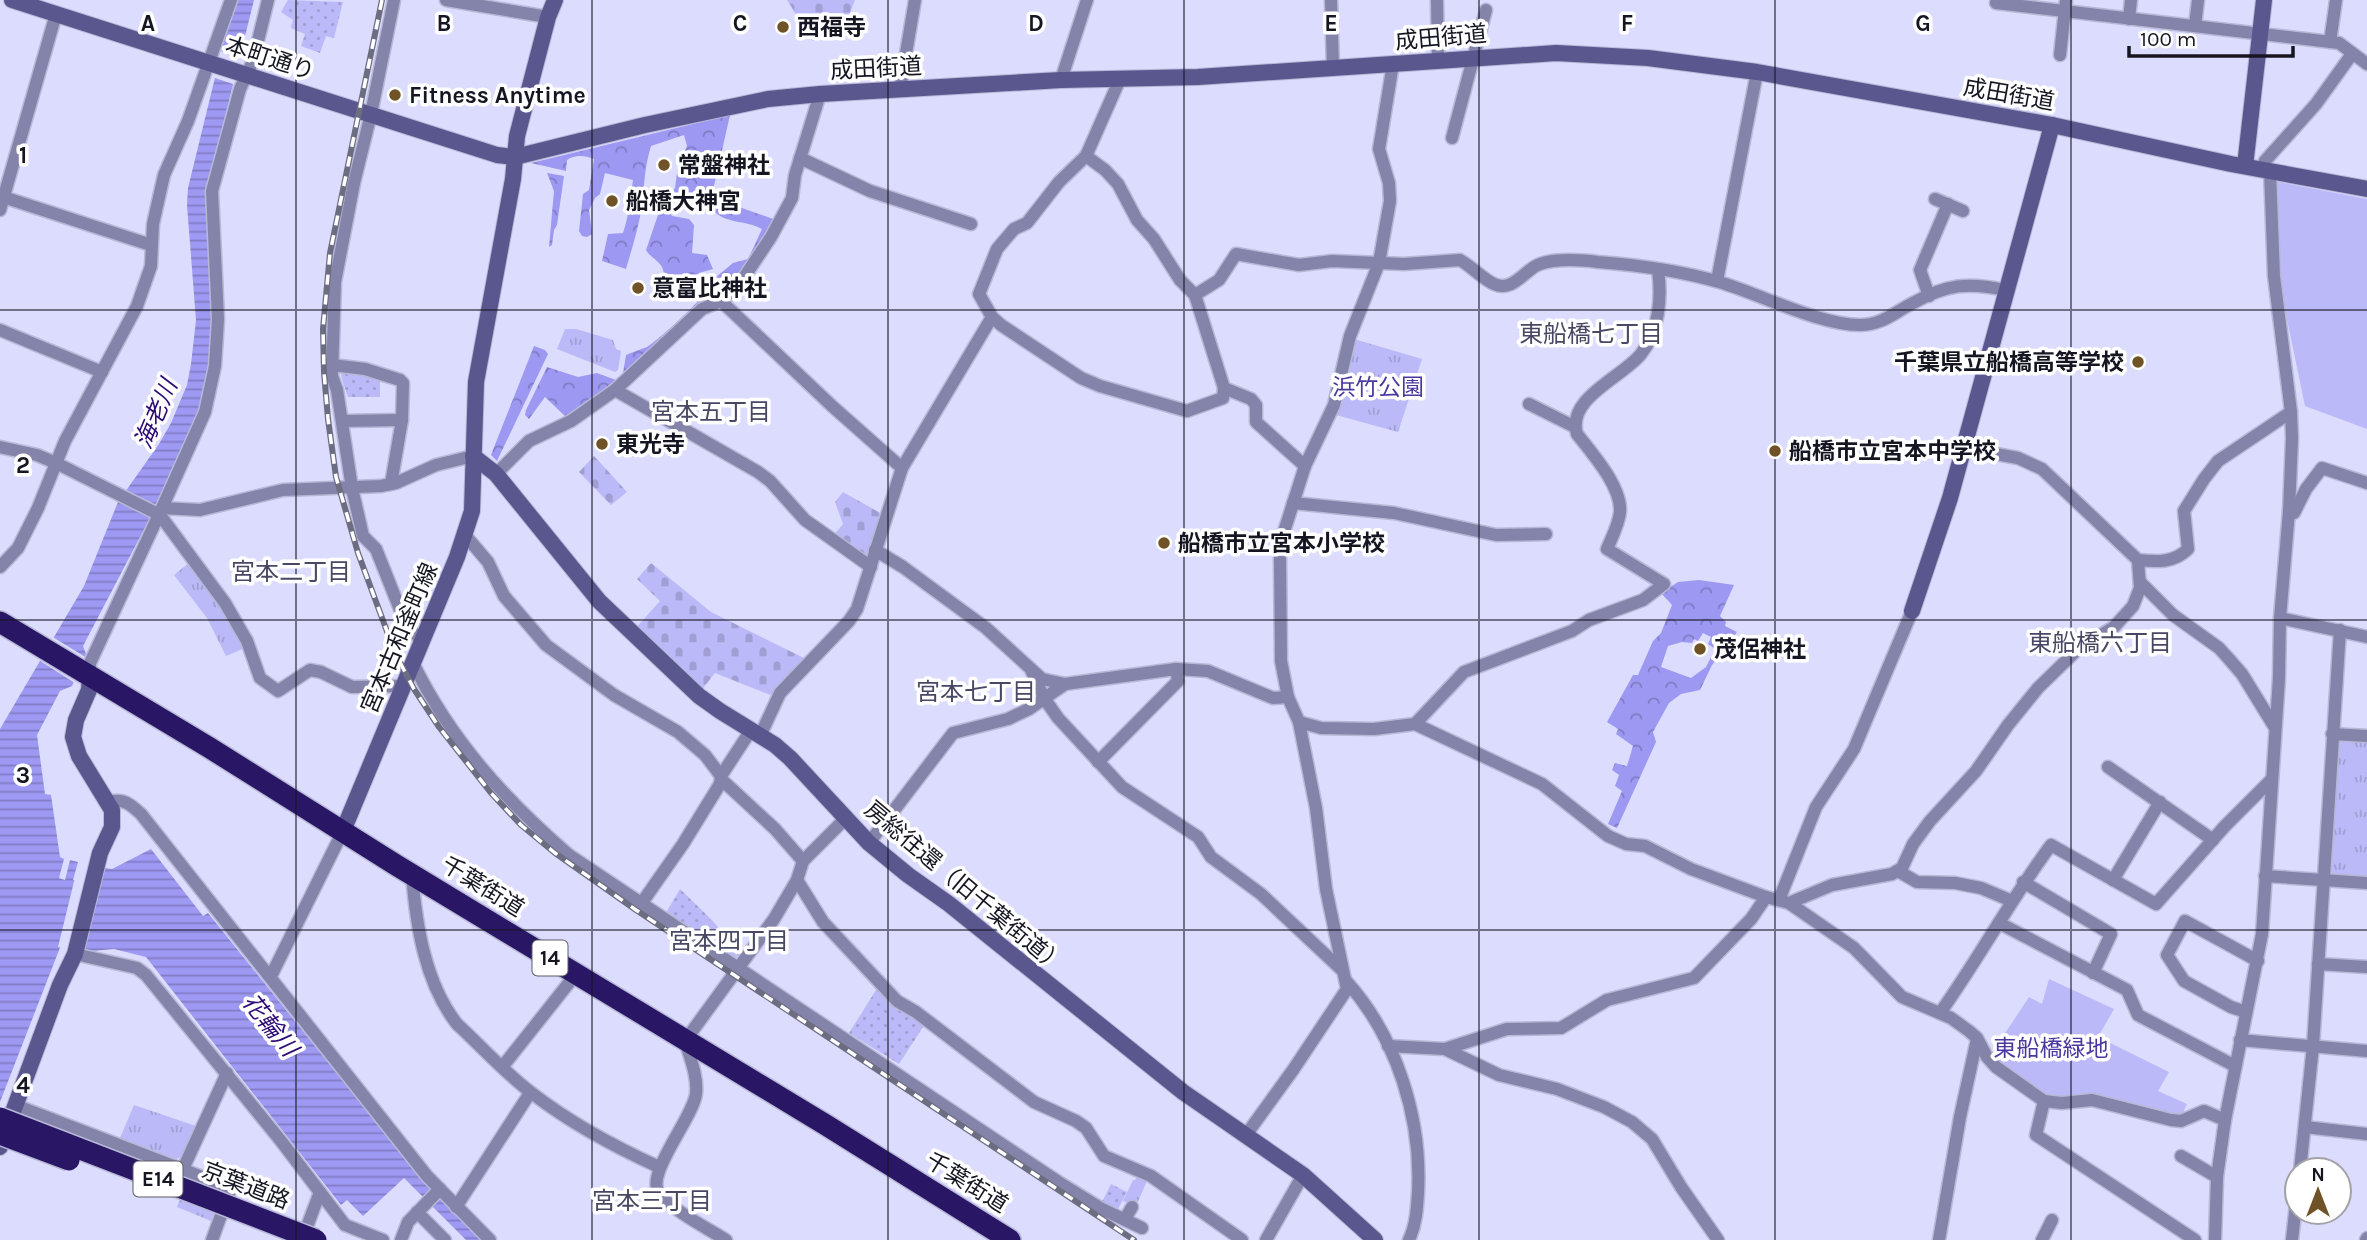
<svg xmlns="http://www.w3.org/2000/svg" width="2367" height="1240" font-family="Karla,'Noto Sans JP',sans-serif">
	<defs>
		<pattern id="grass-dots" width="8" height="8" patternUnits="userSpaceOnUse" patternTransform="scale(1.75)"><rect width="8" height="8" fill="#bbb9f7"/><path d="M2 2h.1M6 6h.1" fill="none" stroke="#a09ed3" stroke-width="1.8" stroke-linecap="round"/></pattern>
		<pattern id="forest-crowns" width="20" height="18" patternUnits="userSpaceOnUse" patternTransform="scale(1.75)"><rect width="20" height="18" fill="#9d98f2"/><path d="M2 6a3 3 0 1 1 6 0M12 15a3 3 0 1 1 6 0" fill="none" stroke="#7f7bc4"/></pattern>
		<pattern id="cemetery-stones" width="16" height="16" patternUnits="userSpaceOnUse" patternTransform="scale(1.75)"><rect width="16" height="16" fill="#bbb9f7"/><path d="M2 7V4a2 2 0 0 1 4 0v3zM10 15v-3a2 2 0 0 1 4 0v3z" fill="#a09ed3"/></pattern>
		<pattern id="park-tufts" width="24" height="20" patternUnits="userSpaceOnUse" patternTransform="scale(1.75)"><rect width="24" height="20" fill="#bbb9f7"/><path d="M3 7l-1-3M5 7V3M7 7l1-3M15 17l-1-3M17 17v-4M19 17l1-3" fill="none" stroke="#a09ed3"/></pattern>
		<pattern id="water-rules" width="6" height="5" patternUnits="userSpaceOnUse" patternTransform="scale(1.75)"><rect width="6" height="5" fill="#9e99f3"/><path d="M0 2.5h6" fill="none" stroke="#807cc4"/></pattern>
	</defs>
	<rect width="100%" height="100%" fill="#dcdcfe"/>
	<g fill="url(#grass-dots)">
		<path d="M288,0L343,2L334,38L326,36L320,53L301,46L305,34L291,28L293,20L281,12Z"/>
		<path d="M346,371L380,377V397H348C346,390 341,379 341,373Z"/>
		<path d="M680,889L711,919L701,934L666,913Z"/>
		<path d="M878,987L925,1024L899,1064L849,1033Z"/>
		<path d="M1111,1184L1127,1192L1118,1209L1102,1202Z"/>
	</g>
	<g fill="url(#forest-crowns)" fill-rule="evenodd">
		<path d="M730,115L711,199L694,198L680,192L667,207L672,216L689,219L694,225L692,253L707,255L713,269L699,273L683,284L668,283C663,277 665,274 662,267C658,260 650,257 646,250L658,215L675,188L678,165L687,146L684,135L651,146C645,165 644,186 642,205C639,227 632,248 626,269L602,261L608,234L623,233C629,216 630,199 633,180L605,173L600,194L595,198L589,210L592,234L587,237L582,236L579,231L583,194L589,190L594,159C585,156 576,154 567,160L566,171L531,163Z"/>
		<path d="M547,173L564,176L557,225L554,230L552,245L549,247L554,191Z"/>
		<path d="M716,199L776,220L739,280L626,375L623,373L626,355C632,352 640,350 647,347C659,340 715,289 716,277L733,263L748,259L762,229C747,220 721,224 712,208Z"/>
		<path d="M534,346L545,350L548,354L497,461L491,455Z"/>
		<path d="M547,367L578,377L597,373L616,380L617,384L567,418L545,397L529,419L525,415L526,410Z"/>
		<path d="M1699,580L1734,585L1720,616L1726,622L1725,626L1737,632L1712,665L1700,690L1681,694L1669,703L1653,732L1656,742L1617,828L1608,824L1622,791L1615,786L1619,775L1612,770L1615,763L1627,766L1633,746L1616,734L1618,729L1607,722L1633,675H1638L1653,641L1661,633L1672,605L1661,593L1678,582ZM1703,633L1711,637L1708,644L1715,649L1706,667L1691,678L1661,667L1668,646L1682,642L1692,643L1694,639L1698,641Z"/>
	</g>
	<g fill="url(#cemetery-stones)">
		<path d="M787,0H855L843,31L813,41Z"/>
		<path d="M594,456L627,492L611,505L579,472Z"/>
		<path d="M843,492L882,514L869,562L833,536L843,524L835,502Z"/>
		<path d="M651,563L711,612L806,659L773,696L715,673L700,692L634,630L660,601L637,579Z"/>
	</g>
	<g fill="url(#park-tufts)">
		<path d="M565,329H576L613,340L616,349L621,351L618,370L615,372L557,349Z"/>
		<path d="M1354,339L1422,359L1398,432L1336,415Z"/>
		<path d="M190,562L222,606L245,648L226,656L207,618L174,575Z"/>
		<path d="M2340,740L2367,741V878L2333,875L2329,871L2337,743Z"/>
		<path d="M711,919L740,952L736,958L701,934Z"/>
		<path d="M134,1105L196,1126L183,1156L176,1159L120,1138Z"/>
		<path d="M1137,1177L1147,1181L1136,1206L1123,1201L1133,1180H1135Z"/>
		<path d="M187,1181L221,1193L211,1221L177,1207Z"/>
	</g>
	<g fill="#bbb9f7">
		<path d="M2278,182L2367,199V429L2305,406L2278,276Z"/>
		<path d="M2049,979L2114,1009L2098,1037L2169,1072L2158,1091L2187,1104L2181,1117L2045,1098L1990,1056L2029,997L2042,1004Z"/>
	</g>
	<path fill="url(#water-rules)" d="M237,0H254L210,177L214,318L210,366L199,410L150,518L83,646L86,654L72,686L60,691L37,735L45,794L51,795L60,857L64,859L59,878L65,880L70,860L78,862L73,880L78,881L92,866L112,869L151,849L203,916L208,913L429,1188L481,1240H466L404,1178L363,1216L347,1200L341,1205L146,957L114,949L92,951L61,945L0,1102V729L84,586L118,502L159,444L171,423L187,385L191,364L196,320L187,205L188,188L224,41Z"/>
	<g fill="#dcdcfe">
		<path d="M220,51L244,58L236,85L212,77Z"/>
		<path d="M51,636L87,658L75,683L37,659Z"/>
		<path d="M79,861L102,866L81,952L58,947Z"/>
	</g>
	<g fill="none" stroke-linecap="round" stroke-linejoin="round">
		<g stroke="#b8b8d6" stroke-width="15">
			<g id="street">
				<path d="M394,0L371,114L354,183L335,282L332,376L337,390L352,488L363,536L376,549L407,627L422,640"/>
				<path d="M446,0L548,17"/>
				<path d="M1331,0L1333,68"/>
				<path d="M1437,0L1438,60"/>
				<path d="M1997,0L1996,3L2339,43L2367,64"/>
				<path d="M2129,19L2131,0"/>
				<path d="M2195,26L2198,0"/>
				<path d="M2330,42L2336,0"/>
				<path d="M2060,55L2066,0"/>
				<path d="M1120,79L1086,156L1059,182L1027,223L1014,229L997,249L979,294L992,317L1001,325L1081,378L1100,386L1187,411L1223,398L1224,388"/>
				<path d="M1061,80L1087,0"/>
				<path d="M900,89L915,0"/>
				<path d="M1452,138L1486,10"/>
				<path d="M1086,156L1105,170L1118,184L1137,220L1154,239L1180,280L1195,295L1224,388L1251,399L1256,405V422L1305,466"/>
				<path d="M800,158L870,191L971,224"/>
				<path d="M2262,170L2265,161L2316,104L2352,54"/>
				<path d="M0,196L151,245"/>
				<path d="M1935,199L1963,211"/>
				<path d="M0,210L56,14"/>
				<path d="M1717,281L1757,72"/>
				<path d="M1195,295L1219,280L1236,254L1299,265L1332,261L1404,264L1460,260C1471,266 1484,280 1494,284C1513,293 1525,269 1540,264C1557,258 1581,260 1598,262C1637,265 1681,271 1719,282C1760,294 1819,325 1860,325C1882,325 1895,312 1913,303C1947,284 1968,282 2005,290"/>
				<path d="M1929,296L1920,270L1948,204"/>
				<path d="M721,301L832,406L902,468"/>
				<path d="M0,330L102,372"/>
				<path d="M332,365L365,369L400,380L403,383L402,420L391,484"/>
				<path d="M615,390L758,472L770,481L805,520L871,567"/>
				<path d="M1529,404L1575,427"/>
				<path d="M342,421L402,420"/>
				<path d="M0,447L37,455L56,463L160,515L225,603L247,641L260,678L278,691L310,670L321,672L352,687L402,686"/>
				<path d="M496,474L529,441L571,421L615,390L702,309L721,301L741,282L771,237L792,198L795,175L820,94"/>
				<path d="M1293,503L1394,513L1496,535L1546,534"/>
				<path d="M162,508L205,412L215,366L218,319L212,191L240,89L253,61L268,0"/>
				<path d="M2289,511L2294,513L2306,489L2322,468L2367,483"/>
				<path d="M465,535L488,562L504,596L546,645L614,695L678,732L705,755L721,776L720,784L683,844L641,904"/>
				<path d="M875,550L903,567L986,628L1042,679L1065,684L1176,669L1208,671L1273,698L1288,697"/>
				<path d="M2138,560C2157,562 2174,563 2188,549L2184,511L2204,479L2218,461L2291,412"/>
				<path d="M0,567L18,548L38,508L65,441L137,306L151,266L153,224L164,175L188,121L231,0"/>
				<path d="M2140,582L2173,615L2219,648L2229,659L2242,674L2274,726"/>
				<path d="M2280,618L2367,637"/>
				<path d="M413,663C450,739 505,800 569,855L1060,1183L1102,1209L1142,1228"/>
				<path d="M1032,672L1044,698L1058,718L1122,787L1198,837L1211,857L1261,894L1343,971"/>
				<path d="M90,676V663L162,508L200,510L283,490L381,486L396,483L436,465L473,456"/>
				<path d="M1299,722L1321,728L1374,729L1415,724L1542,784L1608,836L1626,844L1645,846L1691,869L1766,897L1789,903L1854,948L1902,997L1951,1018L1969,1031L1977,1038L1987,1057L1996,1067L2044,1101L2062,1103L2092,1100L2171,1120L2181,1121L2204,1111L2225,1120"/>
				<path d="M1415,724L1464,672L1572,631L1589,620L1643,600L1664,584L1607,549C1612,537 1619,524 1620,512C1622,487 1592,453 1577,434C1566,398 1623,377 1641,354C1659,331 1662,298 1658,270"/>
				<path d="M2332,734L2367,736"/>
				<path d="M760,736L780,693L849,621L857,609L902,468L992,317"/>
				<path d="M1098,762L1178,681L1176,669"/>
				<path d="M2108,767L2213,840"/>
				<path d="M721,776L751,730"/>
				<path d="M722,780L775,829L803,861"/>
				<path d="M108,802C124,798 130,804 141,814L427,1176L490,1240"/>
				<path d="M869,843L953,733L1008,719L1029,709L1065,684"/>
				<path d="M1898,871L1917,882L1955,883L1981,888L2012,901"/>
				<path d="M412,874C416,925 425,983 457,1024C482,1047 506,1074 533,1094C572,1124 615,1147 659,1167"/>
				<path d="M2265,876L2367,883"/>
				<path d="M797,880L823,922L897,1001L916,1012L1034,1102L1076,1121L1086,1128L1104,1156L1151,1176L1242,1240"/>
				<path d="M2113,880L2160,802"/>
				<path d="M2023,882L2111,934L2093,973"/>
				<path d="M1779,900L1816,807L1854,749L1912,611"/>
				<path d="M1789,903L1832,885L1892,874L1902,868L1913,844L1930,821L1976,771L2008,725L2038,688L2078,649L2114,627L2133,606L2140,588L2138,560L2042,469L2018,458L1963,448"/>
				<path d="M1999,923L2127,990L2138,1015L2235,1066"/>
				<path d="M75,954L137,968L146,975L281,1141L345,1225L383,1240"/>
				<path d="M2318,964L2367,967"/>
				<path d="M271,976L343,831"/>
				<path d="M1347,982C1397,1038 1422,1119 1418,1193C1417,1209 1416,1225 1409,1240"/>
				<path d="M2246,1012L2231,1007L2184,981L2167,955L2185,921L2258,961"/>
				<path d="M1940,1013C1979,958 2011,899 2051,845L2156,904L2225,826L2271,780"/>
				<path d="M2240,1040L2367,1051"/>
				<path d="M1388,1046L1445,1049L1507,1029L1561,1028L1607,1000L1694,978L1751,919L1766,897"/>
				<path d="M1445,1049L1499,1075L1557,1089L1604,1107L1632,1122L1652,1139L1681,1187L1718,1240"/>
				<path d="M503,1066L576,974"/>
				<path d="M2044,1101L2036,1135L2195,1240"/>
				<path d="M15,1105L231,1188L212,1240"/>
				<path d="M2305,1127L2367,1134"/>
				<path d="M1246,1135L1293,1070L1347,989L1326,889L1316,808L1299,722L1288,697L1281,661L1280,557L1282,538L1305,466L1334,405L1350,336L1379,263L1390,201L1389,183L1379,149L1393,64"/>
				<path d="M2181,1156L2217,1177"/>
				<path d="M183,1169L227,1073"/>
				<path d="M2300,1170L2313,1046L2340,630"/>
				<path d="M456,1207L530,1093"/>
				<path d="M417,1212L445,1240"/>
				<path d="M1125,1219L1132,1207"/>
				<path d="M302,1240L320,1192"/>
				<path d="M401,1240L408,1222L440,1189"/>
				<path d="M726,1240C707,1228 673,1211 659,1193C645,1174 693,1118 696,1094C698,1077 690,1057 685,1041L774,919L797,880L803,861L846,818"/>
				<path d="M1266,1240L1303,1175"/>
				<path d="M1939,1240L1960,1117L1977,1039"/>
				<path d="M2042,1240L2052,1220"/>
				<path d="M2215,1240L2217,1177L2225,1120L2262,934L2279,678L2280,618L2289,511L2292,438L2291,412L2274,276L2270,171"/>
				<path d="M2292,1240L2297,1195"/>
				<path d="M2366,1240L2367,1238"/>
			</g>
		</g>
		<g stroke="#b8b8d6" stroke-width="18">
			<g id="secondary">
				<path d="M12,0L497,155L515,157L645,125L768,99L820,94L1061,80L1198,77L1556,53L1648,58L1757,72L2052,125L2231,164L2367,189"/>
				<path d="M2245,166L2264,0"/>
				<path d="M473,456L496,474L599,601L699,696L720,711L775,745L790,758L869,843L908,875L949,904L1183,1092L1303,1175L1375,1240"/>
				<path d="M1912,611L1950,498L2052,125"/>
				<path d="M343,831L457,557L472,511L476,382L513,179L517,136L548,17L555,0"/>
				<path d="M0,1147L60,985L75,954L100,853L112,827V810L79,756L73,737L76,720L89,690L90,676"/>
			</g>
		</g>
		<g stroke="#b8b8d6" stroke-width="24">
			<path id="highway" d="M0,622L210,748L396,865L826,1125L1010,1240"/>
		</g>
		<use href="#street" stroke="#8484ab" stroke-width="12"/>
		<use href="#secondary" stroke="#5a578f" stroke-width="16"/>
		<use href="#highway" stroke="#291766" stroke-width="21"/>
		<g stroke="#6d6d82" stroke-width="6">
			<path id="rail" d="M382,0L330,253L323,329L324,372L328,419L336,477L358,553L395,653L414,689L439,727L491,793L521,825L555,853L636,910L1134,1240"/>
		</g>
		<use href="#rail" stroke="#fff" stroke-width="3.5" stroke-dasharray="10" stroke-linecap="butt"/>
		<g stroke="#b8b8d6" stroke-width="24" stroke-linecap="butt">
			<g id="highway-bridge">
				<path d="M0,1118L316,1240"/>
				<path d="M0,1134L69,1160"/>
			</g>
		</g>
		<use href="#highway-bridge" stroke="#291766" stroke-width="21"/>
	</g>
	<path fill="none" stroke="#161622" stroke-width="2" stroke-opacity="0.55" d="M296,0V1240M592,0V1240M888,0V1240M1184,0V1240M1479,0V1240M1775,0V1240M2071,0V1240M0,310H2367M0,620H2367M0,930H2367"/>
	<g fill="#6f5226" stroke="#fff" stroke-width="2.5">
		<circle cx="783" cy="27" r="7"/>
		<circle cx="395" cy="95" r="7"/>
		<circle cx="664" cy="165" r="7"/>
		<circle cx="612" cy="201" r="7"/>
		<circle cx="638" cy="288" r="7"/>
		<circle cx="2138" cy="362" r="7"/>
		<circle cx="602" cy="444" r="7"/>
		<circle cx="1775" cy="451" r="7"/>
		<circle cx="1164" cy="543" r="7"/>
		<circle cx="1700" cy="649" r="7"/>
	</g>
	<g text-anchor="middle" stroke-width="7" stroke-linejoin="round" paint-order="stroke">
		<g fill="#fff" stroke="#5c5c64" stroke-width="2">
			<rect x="532.5" y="940.5" width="35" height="35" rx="5"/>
			<rect x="133.5" y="1161.5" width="49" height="35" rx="5"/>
		</g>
		<g font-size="21" font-weight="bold" fill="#161622">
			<text x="550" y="965">14</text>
			<text x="158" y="1186">E14</text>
		</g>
		<g font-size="23" font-weight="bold" fill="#161622" stroke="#fff" text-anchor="start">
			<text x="797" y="35">西福寺</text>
			<text x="409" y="103">Fitness Anytime</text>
			<text x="678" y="173">常盤神社</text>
			<text x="626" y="209">船橋大神宮</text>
			<text x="652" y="296">意富比神社</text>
			<text x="2124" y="370" text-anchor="end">千葉県立船橋高等学校</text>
			<text x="616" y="452">東光寺</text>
			<text x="1789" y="459">船橋市立宮本中学校</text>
			<text x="1178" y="551">船橋市立宮本小学校</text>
			<text x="1714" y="657">茂侶神社</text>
		</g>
		<g font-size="23" fill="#161622" stroke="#fff">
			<text transform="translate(1441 37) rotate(-5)" y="8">成田街道</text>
			<text transform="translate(270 58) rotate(18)" y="8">本町通り</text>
			<text transform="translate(876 68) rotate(-3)" y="8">成田街道</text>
			<text transform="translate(2009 94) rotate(10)" y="8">成田街道</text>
			<text transform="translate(399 638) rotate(-67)" y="8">宮本古和釜町線</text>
			<text transform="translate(483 886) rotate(32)" y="8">千葉街道</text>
			<text transform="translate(965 887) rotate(40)" y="8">房総往還（旧千葉街道）</text>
			<text transform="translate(967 1182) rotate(32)" y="8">千葉街道</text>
			<text transform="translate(246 1185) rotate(21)" y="8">京葉道路</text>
		</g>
		<g font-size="23" fill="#4a389f" stroke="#fff">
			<text x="1378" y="395">浜竹公園</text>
			<text x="2051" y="1056">東船橋緑地</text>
		</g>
		<g font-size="24" fill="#494864" stroke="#fff">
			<text x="1591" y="342">東船橋七丁目</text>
			<text x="711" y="420">宮本五丁目</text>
			<text x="291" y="580">宮本二丁目</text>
			<text x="2100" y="651">東船橋六丁目</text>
			<text x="976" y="700">宮本七丁目</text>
			<text x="729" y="949">宮本四丁目</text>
			<text x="652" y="1209">宮本三丁目</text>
		</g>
		<g font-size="24" font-style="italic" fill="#2d0b76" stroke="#fff">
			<text transform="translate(156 414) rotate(-67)" y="8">海老川</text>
			<text transform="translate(270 1025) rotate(51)" y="8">花輪川</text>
		</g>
	</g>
	<g font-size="23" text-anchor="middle" font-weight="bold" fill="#161622" stroke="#fff" stroke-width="7" stroke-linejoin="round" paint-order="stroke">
		<text x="148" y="31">A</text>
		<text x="444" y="31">B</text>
		<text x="740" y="31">C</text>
		<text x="1036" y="31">D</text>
		<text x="1331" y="31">E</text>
		<text x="1627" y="31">F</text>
		<text x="1923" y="31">G</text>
		<text x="23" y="163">1</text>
		<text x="23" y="473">2</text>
		<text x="23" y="783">3</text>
		<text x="23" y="1093">4</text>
	</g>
	<g transform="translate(2318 1191)"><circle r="33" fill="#ffffff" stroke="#a2a2a7" stroke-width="2"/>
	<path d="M0-5L12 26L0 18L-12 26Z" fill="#6f5226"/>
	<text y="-10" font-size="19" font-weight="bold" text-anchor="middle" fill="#161622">N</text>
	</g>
	<path d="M2129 46v10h164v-10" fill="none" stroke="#161622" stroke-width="3.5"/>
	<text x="2140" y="46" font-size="21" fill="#161622" stroke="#ffffff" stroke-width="5" paint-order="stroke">100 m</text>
</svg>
